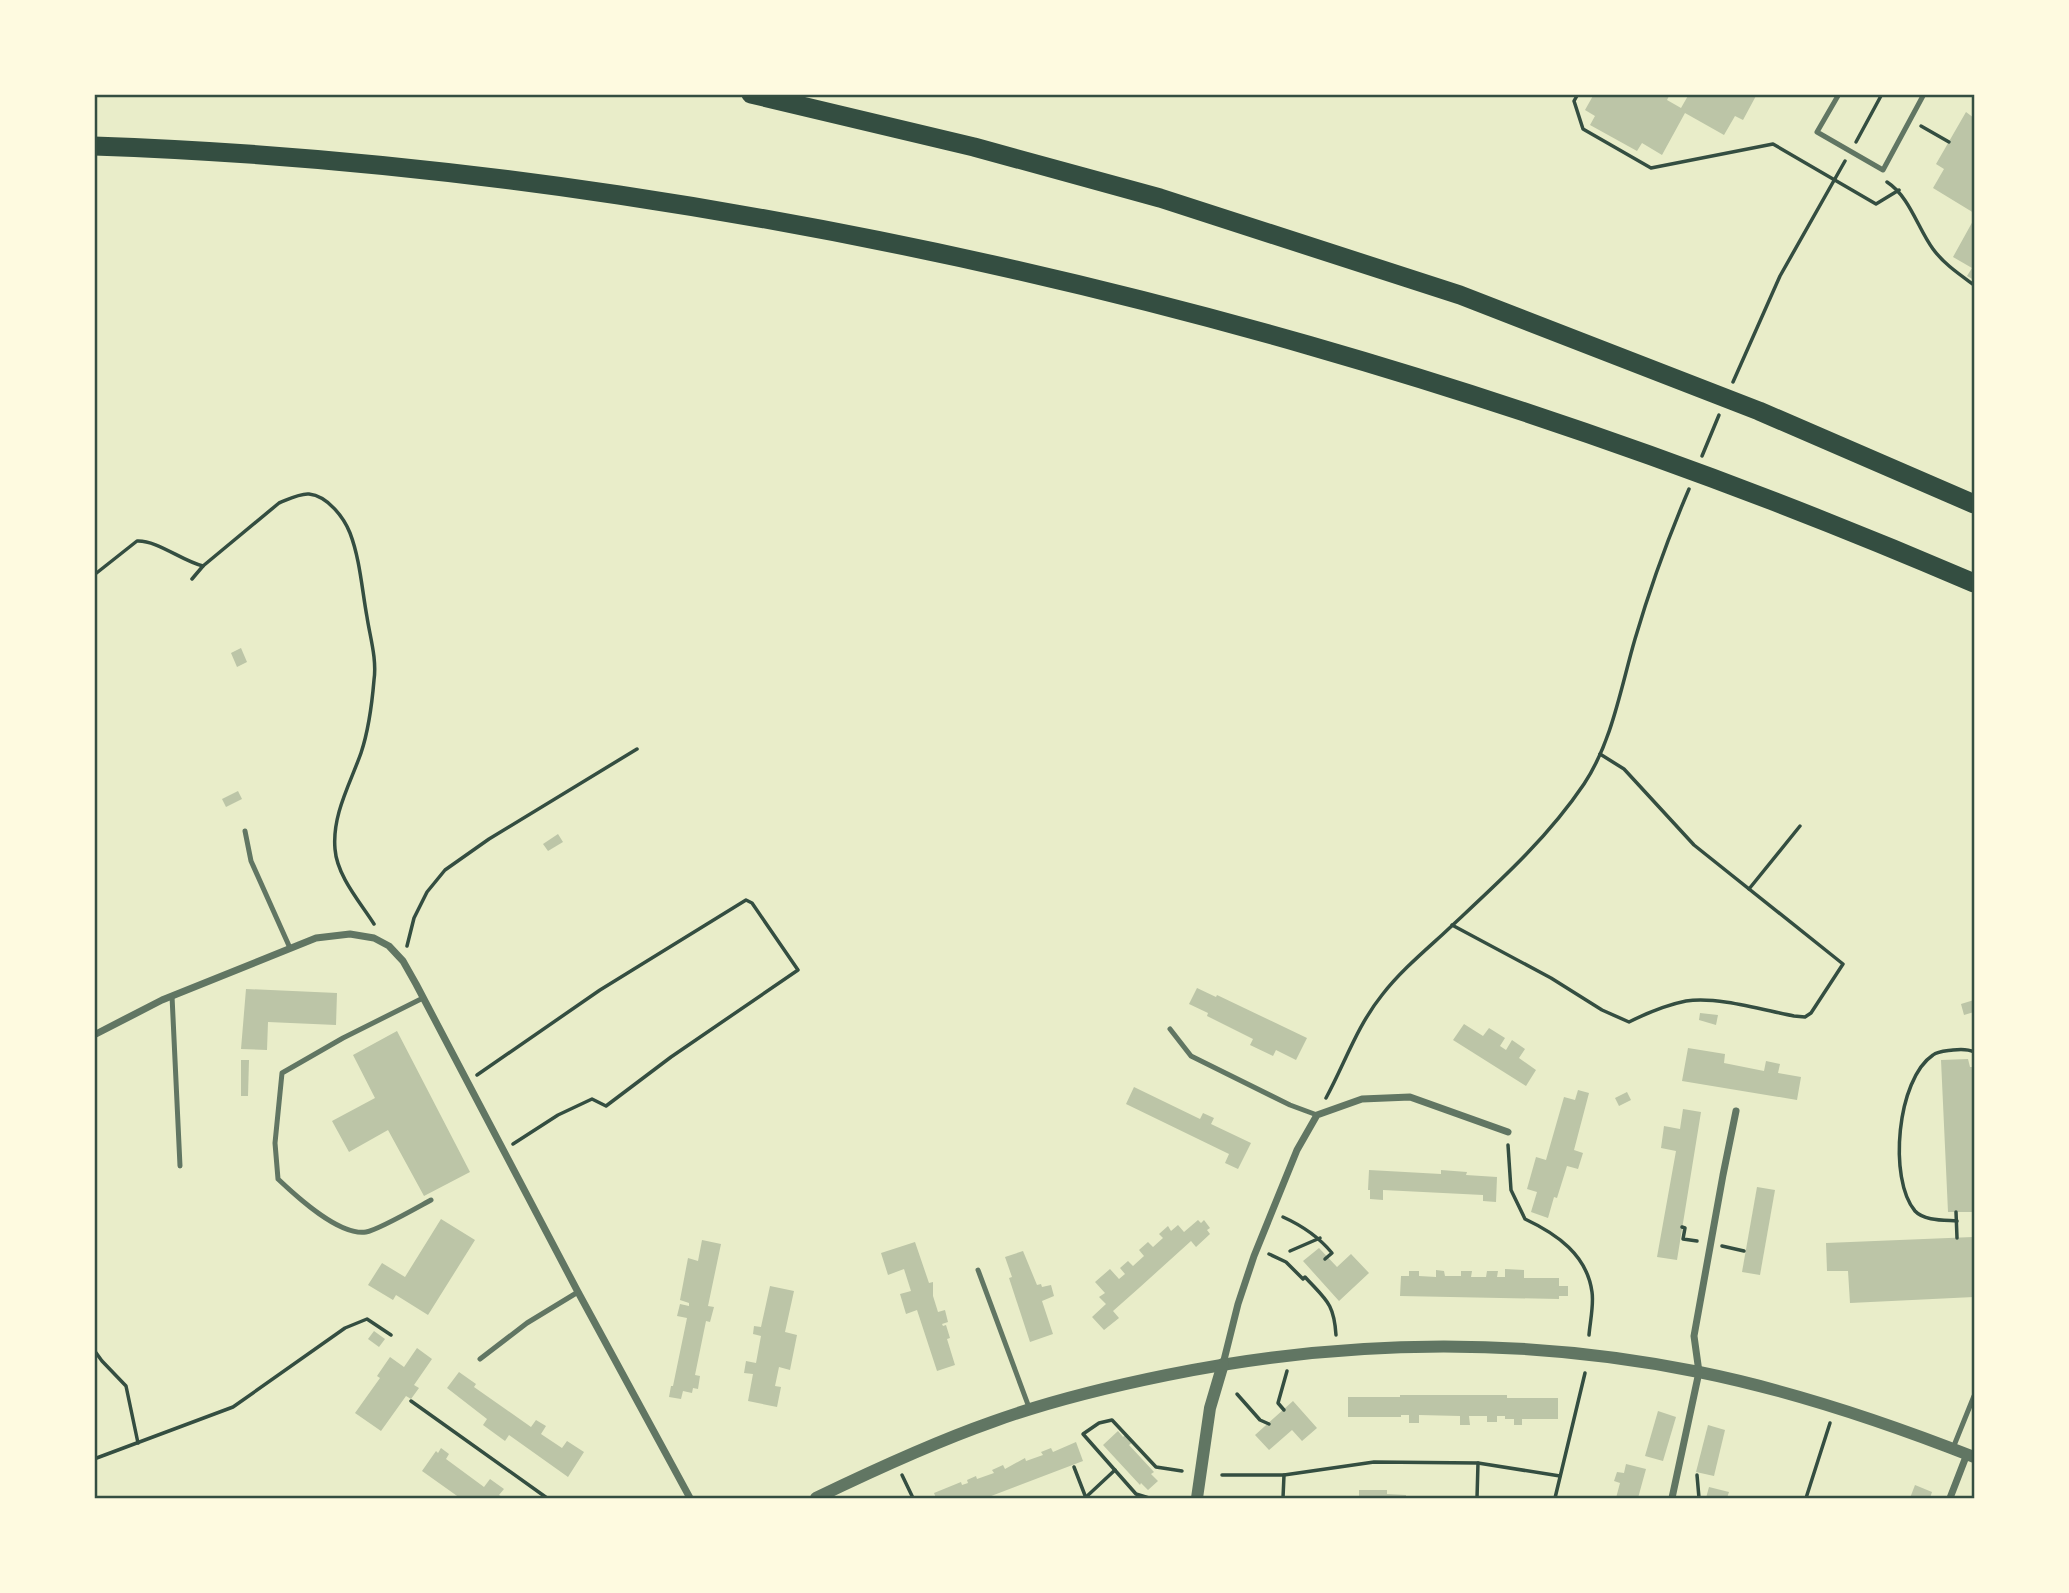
<svg xmlns="http://www.w3.org/2000/svg" width="2069" height="1593" font-family="'IBM Plex Sans',sans-serif">
	<rect width="100%" height="100%" fill="#e9edc9"/>
	<g fill="#bcc5a7">
		<path d="M1594,94H1670L1667,100L1681,108L1689,94H1757L1743,120L1735,116L1724,135L1685,113L1662,155L1642,143L1637,151L1590,125L1595,116L1585,110Z"/>
		<path d="M1966,112L1974,118V213L1933,188L1944,169L1936,164Z"/>
		<path d="M1974,219V280L1967,276L1972,268L1953,257Z"/>
		<path d="M241,648L247,662L237,667L231,653Z"/>
		<path d="M238,791L242,799L226,807L222,799Z"/>
		<path d="M558,834L563,842L548,851L543,844Z"/>
		<path d="M1197,988L1216,997L1217,995L1307,1038L1296,1060L1276,1050L1273,1056L1250,1045L1253,1039L1207,1016L1208,1013L1189,1004Z"/>
		<path d="M246,989L337,993L336,1025L268,1022L267,1050L241,1049Z"/>
		<path d="M1974,1000V1012L1964,1015L1961,1004Z"/>
		<path d="M1700,1013L1718,1015L1716,1025L1699,1020Z"/>
		<path d="M1464,1024L1483,1036L1489,1028L1505,1038L1500,1046L1506,1050L1512,1040L1525,1049L1519,1058L1536,1070L1526,1086L1453,1040Z"/>
		<path d="M397,1031L470,1172L424,1196L388,1130L349,1152L332,1121L375,1098L353,1055Z"/>
		<path d="M1688,1048L1725,1054L1724,1063L1764,1071L1766,1061L1780,1064L1778,1073L1801,1077L1797,1100L1682,1081Z"/>
		<path d="M1968,1059L1970,1067H1974V1212H1948L1941,1060Z"/>
		<path d="M241,1060H249L248,1096H241Z"/>
		<path d="M1134,1087L1200,1119L1203,1113L1214,1118L1211,1124L1251,1143L1238,1169L1225,1163L1229,1154L1126,1104Z"/>
		<path d="M1578,1090L1589,1093L1574,1150L1583,1153L1578,1169L1567,1166L1557,1198L1554,1197L1548,1218L1531,1212L1537,1192L1527,1189L1536,1157L1546,1160L1564,1097L1575,1100Z"/>
		<path d="M1627,1092L1631,1100L1619,1106L1615,1098Z"/>
		<path d="M1683,1109L1701,1112L1677,1260L1657,1257L1676,1151L1661,1148L1664,1126L1680,1129Z"/>
		<path d="M1369,1170L1441,1174V1170L1467,1172L1466,1175L1497,1177L1496,1202L1483,1201V1195L1383,1190V1200L1370,1199V1190H1368Z"/>
		<path d="M1757,1187L1775,1190L1760,1275L1742,1272Z"/>
		<path d="M441,1219L475,1240L428,1315L396,1295L393,1300L368,1285L382,1263L405,1277Z"/>
		<path d="M1198,1220L1201,1223L1204,1220L1210,1228L1207,1230L1210,1234L1196,1247L1191,1241L1139,1288L1113,1311L1119,1318L1104,1330L1092,1317L1106,1304L1099,1297L1105,1293L1095,1282L1110,1269L1119,1279L1125,1274L1120,1268L1128,1261L1133,1266L1144,1256L1139,1250L1148,1242L1153,1247L1163,1238L1159,1234L1168,1226L1171,1231L1178,1225L1184,1232Z"/>
		<path d="M1973,1237L1972,1244H1974V1297L1850,1303L1848,1271H1827L1826,1243Z"/>
		<path d="M702,1240L721,1244L708,1306L714,1307L710,1322L706,1321L695,1375L700,1376L698,1389L693,1388L692,1393L683,1391L681,1399L669,1397L671,1386H673L687,1318L677,1316L680,1304L689,1306V1303L680,1300L688,1258L698,1261Z"/>
		<path d="M915,1242L929,1283L933,1282V1296L938,1312L945,1310L948,1322L942,1324L943,1326L946,1325L950,1338L947,1339L955,1365L937,1371L917,1310L906,1314L900,1294L911,1291L904,1269L888,1275L881,1253Z"/>
		<path d="M1319,1248L1337,1267L1351,1254L1369,1273L1339,1301L1303,1261Z"/>
		<path d="M1023,1251L1037,1285L1041,1284L1042,1287L1051,1285L1054,1296L1042,1301L1053,1334L1030,1342L1009,1278L1012,1277L1005,1257Z"/>
		<path d="M1505,1269L1524,1270V1278H1559V1286H1568V1296H1559V1299L1400,1296L1401,1276H1409V1271H1419V1276L1436,1277V1270L1444,1271L1445,1276H1461V1271H1472L1471,1277H1486L1487,1271H1498L1497,1277H1505Z"/>
		<path d="M770,1286L794,1291L785,1332L797,1335L790,1370L779,1367L775,1386L781,1387L777,1407L748,1401L753,1374L744,1373L746,1361L756,1363L761,1336L753,1334L754,1326L761,1327Z"/>
		<path d="M374,1331L385,1339L379,1347L368,1339Z"/>
		<path d="M417,1348L432,1359L414,1385L419,1388L411,1399L406,1396L381,1431L355,1413L380,1378L377,1376L390,1357L404,1367Z"/>
		<path d="M459,1372L476,1384L474,1387L531,1427L536,1420L546,1426L541,1434L562,1448L567,1441L584,1452L568,1477L509,1435L505,1441L483,1425L487,1419L447,1388Z"/>
		<path d="M1400,1395H1507V1398H1558V1419H1522V1425H1514V1419H1505V1416H1497V1422H1487V1416H1469L1470,1425H1460V1416L1419,1415V1423H1409V1415H1401V1417H1348V1397H1400Z"/>
		<path d="M1293,1401L1317,1428L1302,1441L1292,1430L1269,1450L1255,1435Z"/>
		<path d="M1658,1411L1676,1417L1663,1461L1645,1456Z"/>
		<path d="M1708,1425L1725,1430L1714,1476L1696,1472Z"/>
		<path d="M1118,1431L1123,1437L1126,1434L1133,1442L1129,1445L1154,1472L1151,1474L1158,1481L1148,1490L1141,1483L1140,1485L1103,1445Z"/>
		<path d="M1076,1442L1083,1461L986,1498H936L934,1493L961,1482L962,1485L968,1483L967,1480L976,1476L977,1479L994,1473L992,1470L1003,1465L1005,1469L1025,1458L1026,1461L1043,1455L1041,1452L1051,1448L1053,1452Z"/>
		<path d="M441,1448L449,1454L446,1459L484,1487L490,1479L504,1489L499,1495L504,1498H460L422,1471L436,1451L438,1453Z"/>
		<path d="M1626,1464L1646,1469L1638,1498H1616L1620,1483L1614,1481L1617,1472L1624,1473Z"/>
		<path d="M1915,1485L1932,1492L1930,1498H1910Z"/>
		<path d="M1709,1487L1729,1492L1727,1498H1706Z"/>
		<path d="M1359,1490H1387V1494L1406,1495V1498H1359Z"/>
	</g>
	<g fill="none" stroke-linecap="round" stroke-linejoin="round">
		<g stroke="#344e41" stroke-width="3.5">
			<path d="M1578,94L1574,101L1583,129L1651,168L1773,144L1876,204L1899,190"/>
			<path d="M1921,126L1949,142"/>
			<path d="M1856,142L1882,94"/>
			<path d="M1887,182C1910,197 1917,227 1933,249C1944,264 1959,274 1974,285"/>
			<path d="M1733,382L1780,276L1845,161"/>
			<path d="M1702,456L1719,415"/>
			<path d="M94,575L137,541C157,540 182,561 203,566"/>
			<path d="M192,579L203,566L279,503C287,500 300,493 309,494C328,496 344,518 350,533C360,559 362,590 367,617C370,637 377,659 374,680C372,704 369,729 361,753C350,784 332,815 335,849C337,876 360,902 374,924"/>
			<path d="M1749,889L1800,826"/>
			<path d="M1452,925L1551,978L1602,1010L1629,1022C1647,1013 1666,1005 1686,1001C1717,996 1763,1010 1794,1016L1805,1017L1811,1013L1843,964L1694,845L1624,769L1600,754"/>
			<path d="M407,946L414,918L427,892L445,870L489,839L637,749"/>
			<path d="M477,1075L600,990L746,900L752,903L798,970L671,1057L606,1106L592,1099L558,1115L513,1144"/>
			<path d="M1326,1098C1345,1063 1357,1026 1382,995C1399,973 1421,954 1442,935C1492,888 1545,842 1584,784C1612,742 1621,687 1635,639C1650,588 1668,538 1689,489"/>
			<path d="M1508,1145L1511,1190L1525,1219C1557,1234 1587,1255 1592,1292C1594,1305 1590,1322 1589,1335"/>
			<path d="M1956,1212L1957,1238"/>
			<path d="M1283,1217C1303,1226 1318,1236 1332,1253L1325,1259"/>
			<path d="M1957,1221C1945,1220 1924,1221 1915,1211C1888,1179 1897,1079 1933,1055C1938,1051 1947,1051 1953,1050C1961,1049 1968,1049 1974,1052"/>
			<path d="M1682,1227L1685,1228L1683,1239L1697,1241"/>
			<path d="M1722,1246L1744,1251"/>
			<path d="M1290,1251L1320,1238"/>
			<path d="M1269,1254L1286,1262L1303,1279L1305,1277C1326,1300 1334,1303 1336,1335"/>
			<path d="M94,1350L102,1361L126,1386L138,1443"/>
			<path d="M1237,1394L1260,1420L1269,1424"/>
			<path d="M411,1401L547,1498"/>
			<path d="M1284,1410L1278,1403L1287,1371"/>
			<path d="M94,1459L233,1407L345,1328L367,1319L391,1335"/>
			<path d="M1074,1467L1086,1498H1091"/>
			<path d="M902,1475L913,1498"/>
			<path d="M1222,1475H1284L1374,1462L1478,1463L1560,1476"/>
			<path d="M1697,1475L1699,1498"/>
			<path d="M1085,1498L1115,1470"/>
			<path d="M1149,1498L1136,1494L1083,1434L1099,1423L1112,1420L1156,1467L1182,1471"/>
			<path d="M1283,1498L1284,1475"/>
			<path d="M1477,1498L1478,1463"/>
			<path d="M1555,1498L1585,1373"/>
			<path d="M1806,1498L1830,1423"/>
		</g>
		<g stroke="#617663" stroke-width="5">
			<path d="M1839,94L1817,132L1883,170L1924,94"/>
			<path d="M245,831L251,861L290,948"/>
			<path d="M172,996L180,1166"/>
			<path d="M423,998L343,1038L282,1073L275,1143L278,1179C297,1197 339,1236 366,1232C378,1230 418,1207 431,1200"/>
			<path d="M1170,1029L1191,1056L1290,1105L1317,1115"/>
			<path d="M978,1270L1030,1410"/>
			<path d="M480,1359L527,1323L578,1292"/>
			<path d="M1953,1448L1974,1396"/>
		</g>
		<g stroke="#617663" stroke-width="7">
			<path d="M94,1035L162,1000L316,938L350,934L374,938L389,946L403,961L416,984L578,1292L690,1498"/>
			<path d="M1223,1364L1238,1304L1254,1256L1297,1150L1317,1115L1362,1099L1410,1097L1508,1132"/>
			<path d="M1672,1498L1699,1372L1694,1336L1723,1175L1736,1111"/>
			<path d="M1950,1498L1967,1454"/>
		</g>
		<g stroke="#617663" stroke-width="12">
			<path d="M816,1498C874,1470 932,1443 992,1422C1049,1401 1108,1387 1167,1375C1344,1339 1521,1336 1699,1372C1793,1391 1885,1422 1974,1457"/>
			<path d="M1197,1498L1210,1408L1223,1364"/>
		</g>
		<g stroke="#344e41" stroke-width="19">
			<path d="M751,94L974,147L1160,198L1460,295L1759,411L1974,504"/>
			<path d="M94,146C270,152 445,169 619,195C1085,265 1542,397 1974,583"/>
		</g>
	</g>
	<rect width="2069" height="1593" fill="none" stroke="#fefae0" stroke-width="192"/>
	<rect x="96" y="96" width="1877" height="1401" fill="none" stroke="#344e41" stroke-width="2.5"/>
</svg>
